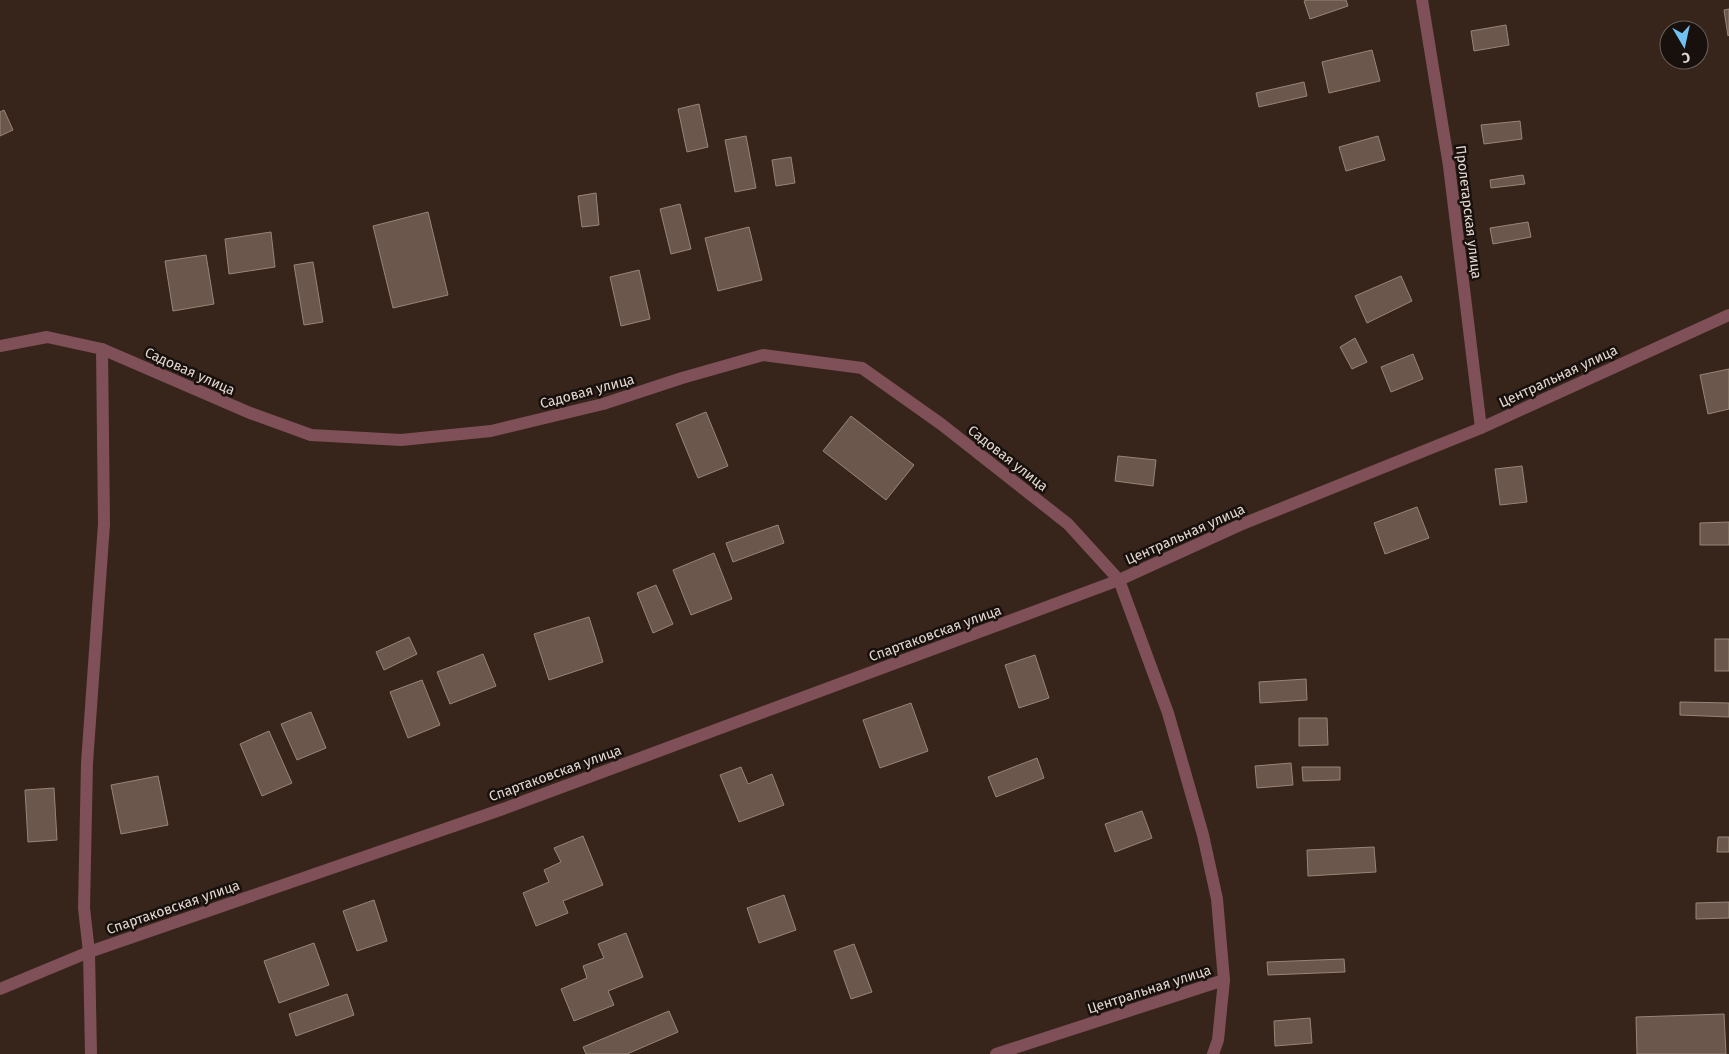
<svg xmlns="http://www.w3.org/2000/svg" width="1729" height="1054" font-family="'Fira Sans',sans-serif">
	<rect width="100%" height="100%" fill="#37251b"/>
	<g fill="#6b574b" stroke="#9a8478">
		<path d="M1308,0H1346L1348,6L1310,19L1304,1Z"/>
		<path d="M1729,9V35L1728,36L1724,10Z"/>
		<path d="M1506,25L1509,45L1474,51L1471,31Z"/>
		<path d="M1372,50L1380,81L1329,93L1322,62Z"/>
		<path d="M1304,82L1307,96L1259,107L1256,93Z"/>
		<path d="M699,104L708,147L687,152L678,109Z"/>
		<path d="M4,110L13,130L0,136V112Z"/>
		<path d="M1520,121L1522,139L1484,144L1481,125Z"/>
		<path d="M746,136L756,188L735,192L725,140Z"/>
		<path d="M1378,136L1385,160L1346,171L1339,147Z"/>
		<path d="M791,157L795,183L776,186L772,160Z"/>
		<path d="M1523,175L1525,184L1491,188L1490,180Z"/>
		<path d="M596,193L599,225L582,227L578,196Z"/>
		<path d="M680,204L691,249L671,254L660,209Z"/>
		<path d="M428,212L448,295L393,308L373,226Z"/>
		<path d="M1528,222L1531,237L1493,244L1490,228Z"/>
		<path d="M749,227L762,280L718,291L705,238Z"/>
		<path d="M271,232L275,267L229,274L225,239Z"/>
		<path d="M206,255L214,304L173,311L165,261Z"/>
		<path d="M313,262L323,322L304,325L294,265Z"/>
		<path d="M639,270L650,319L621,326L610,277Z"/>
		<path d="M1401,276L1412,301L1367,323L1355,296Z"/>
		<path d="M1355,338L1367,362L1352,369L1340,347Z"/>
		<path d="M1413,354L1423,379L1391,392L1381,367Z"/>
		<path d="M1729,369V409L1708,414L1700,375Z"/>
		<path d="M706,412L728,466L698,478L676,424Z"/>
		<path d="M851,416L914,465L886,500L823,451Z"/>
		<path d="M1118,456L1156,460L1153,486L1115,481Z"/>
		<path d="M1522,466L1527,502L1500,505L1495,469Z"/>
		<path d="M1417,507L1429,538L1385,554L1374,523Z"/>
		<path d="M1729,522V545H1700V523Z"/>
		<path d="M778,525L784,543L733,562L726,543Z"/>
		<path d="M714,553L732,599L691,615L673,570Z"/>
		<path d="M656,585L673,624L653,633L637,593Z"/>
		<path d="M589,617L603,662L549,680L534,634Z"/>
		<path d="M409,637L417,654L384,670L376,652Z"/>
		<rect x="1715" y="639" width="14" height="32"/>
		<path d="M483,654L496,686L450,704L437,672Z"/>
		<path d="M1035,655L1049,698L1019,708L1005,665Z"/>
		<path d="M1306,679L1307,700L1260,703L1259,682Z"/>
		<path d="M422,680L440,725L408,738L390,692Z"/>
		<path d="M1680,702L1729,703V717L1680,715Z"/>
		<path d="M911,703L928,751L880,768L863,720Z"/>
		<path d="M311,712L326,748L297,760L281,724Z"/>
		<path d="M1299,718H1327L1328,745L1299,746Z"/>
		<path d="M269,731L292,783L262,796L240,744Z"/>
		<path d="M1037,758L1044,778L996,797L988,777Z"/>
		<path d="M1291,763L1293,785L1257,788L1255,766Z"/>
		<path d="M741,767L748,784L772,774L784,805L739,822L720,775Z"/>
		<path d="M1302,767H1340V780L1303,781Z"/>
		<path d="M158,776L168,825L121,834L111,785Z"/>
		<path d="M54,788L57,840L28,842L25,790Z"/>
		<path d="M1142,811L1152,838L1115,852L1105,824Z"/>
		<path d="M583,836L603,885L563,901L568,913L536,926L523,893L549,882L544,870L561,862L554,848Z"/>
		<path d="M1718,837H1729V852H1717Z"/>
		<path d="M1374,847L1376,872L1308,876L1307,850Z"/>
		<path d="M784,895L796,930L759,943L747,908Z"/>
		<path d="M374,900L387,941L357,951L343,911Z"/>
		<path d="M1729,902V918L1696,919V903Z"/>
		<path d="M626,933L643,977L608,991L614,1005L574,1021L561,989L587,978L583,966L604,958L598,944Z"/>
		<path d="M314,943L329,985L279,1003L264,961Z"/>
		<path d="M854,944L872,992L851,999L834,951Z"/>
		<path d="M1344,959L1345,972L1268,975L1267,962Z"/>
		<path d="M347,994L354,1015L296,1036L289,1014Z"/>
		<path d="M669,1011L678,1032L627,1054H586L583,1047Z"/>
		<path d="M1724,1014L1726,1054H1637L1636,1017Z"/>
		<path d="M1310,1018L1312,1043L1275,1046L1274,1021Z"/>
	</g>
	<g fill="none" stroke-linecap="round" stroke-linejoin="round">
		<g stroke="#7f5057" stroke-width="12">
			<path d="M89,952L84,908L87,763L104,524L102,349"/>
			<path d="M1213,1054L1218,1040L1224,980"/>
		</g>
		<g stroke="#7f5057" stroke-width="12">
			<path d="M1422,0L1449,166L1481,428"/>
			<path d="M0,346L47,337L102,349L250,413L311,435L401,440L491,431L603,404L682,378L763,355L862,368L941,424L1068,524L1119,580L1168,713L1203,835L1217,899L1224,980L996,1054"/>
			<path d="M89,952L91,1054"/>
			<path d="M0,989L89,952L503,809L1119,580L1240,525L1481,428L1729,315"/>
		</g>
	</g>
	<g text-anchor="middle" stroke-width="5" stroke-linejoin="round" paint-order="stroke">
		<g font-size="14" fill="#e3d7d0" stroke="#18100c">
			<text transform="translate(1469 212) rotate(83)" y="5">Пролетарская улица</text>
			<text transform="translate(190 371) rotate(24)" y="5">Садовая улица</text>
			<text transform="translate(1558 376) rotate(-25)" y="5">Центральная улица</text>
			<text transform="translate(587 391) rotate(-15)" y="5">Садовая улица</text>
			<text transform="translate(1008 458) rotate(38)" y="5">Садовая улица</text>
			<text transform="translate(1185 534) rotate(-24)" y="5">Центральная улица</text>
			<text transform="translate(935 633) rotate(-20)" y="5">Спартаковская улица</text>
			<text transform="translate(555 773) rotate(-20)" y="5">Спартаковская улица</text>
			<text transform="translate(173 907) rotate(-19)" y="5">Спартаковская улица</text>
			<text transform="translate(1149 989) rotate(-18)" y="5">Центральная улица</text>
		</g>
	</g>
	<g transform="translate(1684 45) rotate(171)"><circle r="24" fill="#18100c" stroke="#69605a"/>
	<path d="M0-4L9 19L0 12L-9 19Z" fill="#70c2f4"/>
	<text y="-8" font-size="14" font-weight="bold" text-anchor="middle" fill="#e3d7d0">С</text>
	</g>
</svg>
